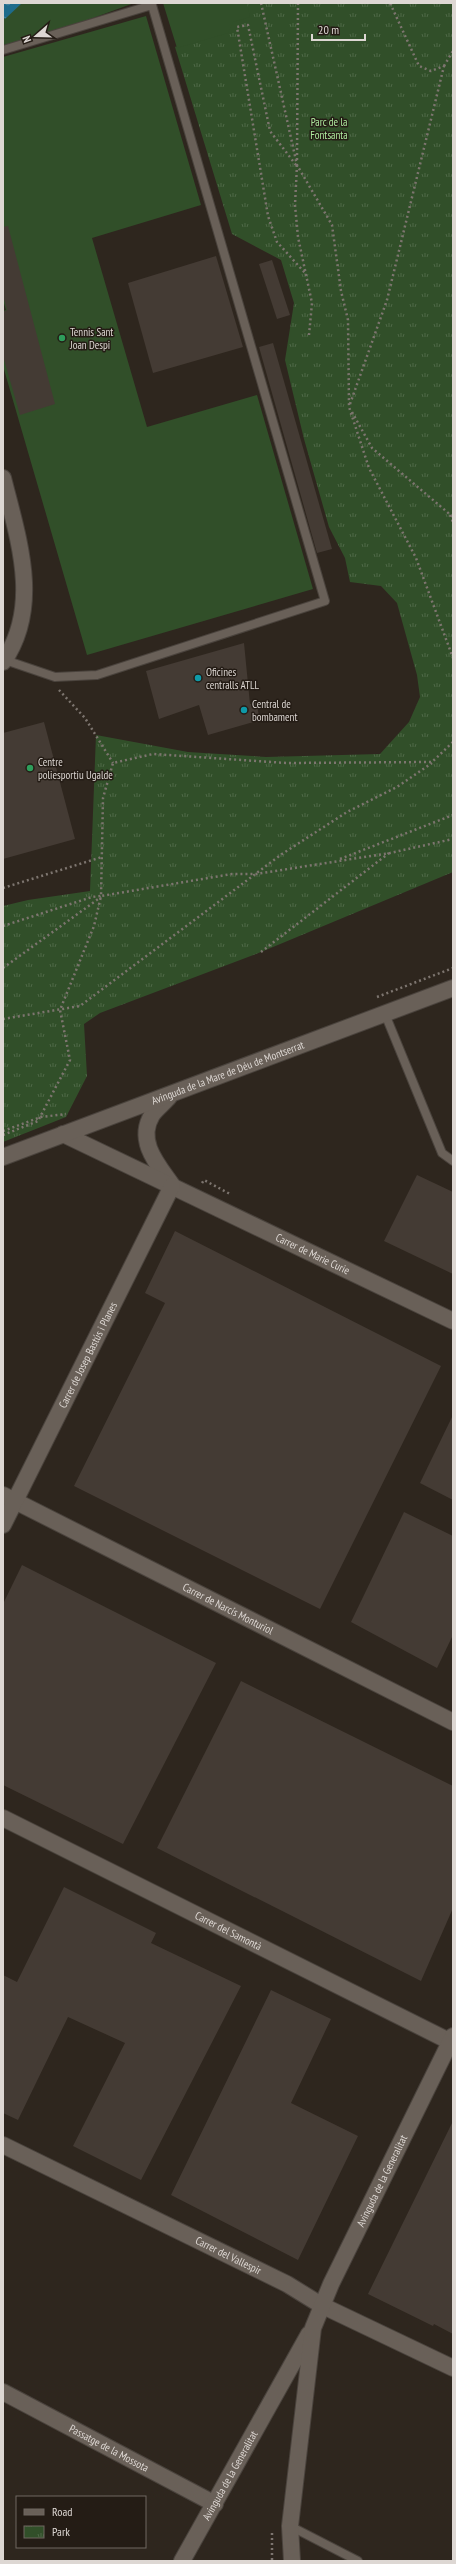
<svg xmlns="http://www.w3.org/2000/svg" width="456" height="2564" font-family="'PT Sans Narrow',sans-serif">
	<defs>
		<pattern id="park-tufts" width="24" height="20" patternUnits="userSpaceOnUse"><rect width="24" height="20" fill="#314f29"/><path d="M3 7l-1-3M5 7V3M7 7l1-3M15 17l-1-3M17 17v-4M19 17l1-3" fill="none" stroke="#4e6847"/></pattern>
		<pattern id="water-ripples" width="26" height="14" patternUnits="userSpaceOnUse"><rect width="26" height="14" fill="#1e6b8b"/><path d="M2 4q2-2 4 0t4 0M15 11q2-2 4 0t4 0" fill="none" stroke="#4986a0"/></pattern>
	</defs>
	<rect width="100%" height="100%" fill="#2e261e"/>
	<path fill="url(#park-tufts)" d="M245,3H453V872L261,952L100,1013L84,1024L87,1076L66,1117L3,1142V906L28,900L90,891L96,735L188,752L266,757L380,754L409,722L420,697L417,675L397,603L381,586L350,582L345,558L329,527L304,439L285,360L294,303L281,260L232,234L175,47L224,32Z"/>
	<g fill="#314f29">
		<path d="M3,3H134L3,51Z"/>
		<path d="M163,3H247L250,17L233,22L228,33L177,48Z"/>
		<path d="M146,16L201,205L92,238L147,427L257,395L313,589L87,655L3,366V311L6,310L3,300V57Z"/>
	</g>
	<path fill="url(#water-ripples)" d="M3,3H22L5,19L3,17Z"/>
	<g fill="#443b34">
		<path d="M8,226L55,404L20,415L3,356V312L7,310L3,296V227Z"/>
		<path d="M216,256L243,347L153,373L128,283Z"/>
		<path d="M272,260L290,315L277,319L259,264Z"/>
		<path d="M273,343L332,549L317,553L259,347Z"/>
		<path d="M244,643L250,704L256,702L260,720L208,735L199,705L159,719L146,671Z"/>
		<path d="M44,722L75,839L3,859V733Z"/>
		<path d="M417,1175L453,1192V1274L384,1241Z"/>
		<path d="M175,1231L441,1366L320,1609L74,1486L165,1303L145,1293Z"/>
		<path d="M453,1415V1500L420,1483Z"/>
		<path d="M404,1512L453,1536V1635L437,1668L351,1622Z"/>
		<path d="M22,1565L216,1663L123,1844L3,1785V1604Z"/>
		<path d="M241,1681L453,1786V1908L421,1981L157,1848Z"/>
		<path d="M64,1887L156,1933L151,1943L241,1986L141,2180L73,2146L125,2043L68,2017L18,2120L3,2113V1975L17,1982Z"/>
		<path d="M271,1990L331,2019L291,2103L358,2136L298,2260L171,2195Z"/>
		<path d="M453,2121V2334L434,2324L433,2326L368,2294Z"/>
	</g>
	<g fill="none" stroke-linecap="round" stroke-linejoin="round">
		<g stroke="#4a433d" stroke-width="10">
			<g id="lane">
				<path d="M3,50L152,5L325,601L97,675L55,677L5,660"/>
				<path d="M385,1014L442,1153L453,1161"/>
				<path d="M290,2526L358,2561"/>
			</g>
		</g>
		<g stroke="#4a433d" stroke-width="18">
			<g id="street">
				<path d="M3,478C18,538 42,606 3,662"/>
				<path d="M169,1097C164,1103 156,1109 152,1115C136,1141 158,1165 172,1185"/>
				<path id="s1" d="M63,1134L453,1321"/>
				<path id="s2" d="M3,1157L453,988"/>
				<path id="s3" d="M3,1495L453,1722"/>
				<path id="s4" d="M3,1525L172,1186"/>
				<path id="s5" d="M3,1818L453,2043"/>
				<path id="s6" d="M3,2145L287,2284L321,2305L453,2368"/>
				<path id="s7" d="M3,2392L215,2504"/>
				<path id="s8" d="M182,2561L309,2334"/>
				<path id="s9" d="M292,2561L290,2526L313,2328L331,2284L453,2036"/>
			</g>
		</g>
		<g stroke="#7d756f" stroke-width="2.5" stroke-dasharray="2 3" stroke-linecap="butt">
			<path d="M261,3L297,165L332,225L341,291L348,320L349,407L369,468L416,558L453,658"/>
			<path d="M444,66L453,51"/>
			<path d="M297,160L298,3"/>
			<path d="M296,165L270,131L248,25L237,27L268,216L277,242L306,274"/>
			<path d="M297,165L295,205L298,237L312,303L309,335"/>
			<path d="M350,404L387,300L444,66L431,71L419,66L390,3"/>
			<path d="M352,412L372,448L453,517"/>
			<path d="M450,515L453,522"/>
			<path d="M59,690L85,718L113,763"/>
			<path d="M453,742L432,762L286,763L153,754L113,763L103,798L101,896L232,874H256L390,853L453,839"/>
			<path d="M340,859L453,815"/>
			<path d="M3,888L102,857"/>
			<path d="M3,926L92,897L101,896"/>
			<path d="M261,952L389,853"/>
			<path d="M3,968L101,897"/>
			<path d="M377,997L453,968"/>
			<path d="M3,1019L80,1006L282,854L347,812L397,787L432,763"/>
			<path d="M3,1131L41,1117L66,1114"/>
			<path d="M3,1135L38,1121L70,1060L60,1010L94,926L101,896"/>
			<path d="M202,1183L204,1180L230,1194"/>
			<path d="M272,2533V2561"/>
		</g>
		<use href="#lane" stroke="#696058" stroke-width="8"/>
		<use href="#street" stroke="#696058" stroke-width="16"/>
	</g>
	<g fill="#2e9e5b" stroke="#241c15" stroke-width="1.5">
		<circle cx="62" cy="338" r="4"/>
		<circle cx="30" cy="768" r="4"/>
	</g>
	<g fill="#0f9aa8" stroke="#241c15" stroke-width="1.5">
		<circle cx="198" cy="678" r="4"/>
		<circle cx="244" cy="710" r="4"/>
	</g>
	<g text-anchor="middle" stroke-width="3" stroke-linejoin="round" paint-order="stroke">
		<g font-size="11" fill="#aeeb9f" stroke="#241c15">
			<text x="329" y="126">Parc de la<tspan x="329" dy="13">Fontsanta</tspan></text>
		</g>
		<g font-size="11" fill="#ddd7d3" stroke="#241c15" text-anchor="start">
			<text x="70" y="336">Tennis Sant<tspan x="70" dy="13">Joan Despi</tspan></text>
			<text x="206" y="676">Oficines<tspan x="206" dy="13">centralls ATLL</tspan></text>
			<text x="252" y="708">Central de<tspan x="252" dy="13">bombament</tspan></text>
			<text x="38" y="766">Centre<tspan x="38" dy="13">poliesportiu Ugalde</tspan></text>
		</g>
		<g font-size="11" fill="#ddd7d3" stroke="#241c15">
			<text dy="4" stroke="none"><textPath href="#s2" startOffset="240">Avinguda de la Mare de Déu de Montserrat</textPath></text>
			<text dy="4" stroke="none"><textPath href="#s1" startOffset="277">Carrer de Marie Curie</textPath></text>
			<text dy="4" stroke="none"><textPath href="#s4" startOffset="190">Carrer de Josep Bastús i Planes</textPath></text>
			<text dy="4" stroke="none"><textPath href="#s3" startOffset="252">Carrer de Narcís Monturiol</textPath></text>
			<text dy="4" stroke="none"><textPath href="#s5" startOffset="252">Carrer del Samontà</textPath></text>
			<text dy="4" stroke="none"><textPath href="#s9" startOffset="397">Avinguda de la Generalitat</textPath></text>
			<text dy="4" stroke="none"><textPath href="#s6" startOffset="251">Carrer del Vallespir</textPath></text>
			<text dy="4" stroke="none"><textPath href="#s7" startOffset="120">Passatge de la Mossota</textPath></text>
			<text dy="4" stroke="none"><textPath href="#s8" startOffset="98">Avinguda de la Generalitat</textPath></text>
		</g>
	</g>
	<rect width="456" height="2564" fill="none" stroke="#ddd7d3" stroke-width="8"/>
	<rect x="16" y="2496" width="130" height="52" fill="#241c15" stroke="#6e6761"/>
	<rect x="24" y="2509" width="20" height="6" fill="#696058" stroke="#6e6761"/>
	<text x="52" y="2516" font-size="12" fill="#ddd7d3">Road</text>
	<rect x="24" y="2526" width="20" height="12" fill="url(#park-tufts)" stroke="#6e6761"/>
	<text x="52" y="2536" font-size="12" fill="#ddd7d3">Park</text>
	<g transform="translate(36 36) rotate(250)" stroke="#241c15" stroke-width="3" paint-order="stroke">
	<path d="M0-3L7 15L0 10L-7 15Z" fill="#ddd7d3"/>
	<text y="-6" font-size="11" font-weight="bold" text-anchor="middle" fill="#ddd7d3">N</text>
	</g>
	<path d="M312 34v6h53v-6" fill="none" stroke="#ddd7d3" stroke-width="2"/>
	<text x="318" y="34" font-size="12" fill="#ddd7d3" stroke="#241c15" stroke-width="3" paint-order="stroke">20 m</text>
</svg>
